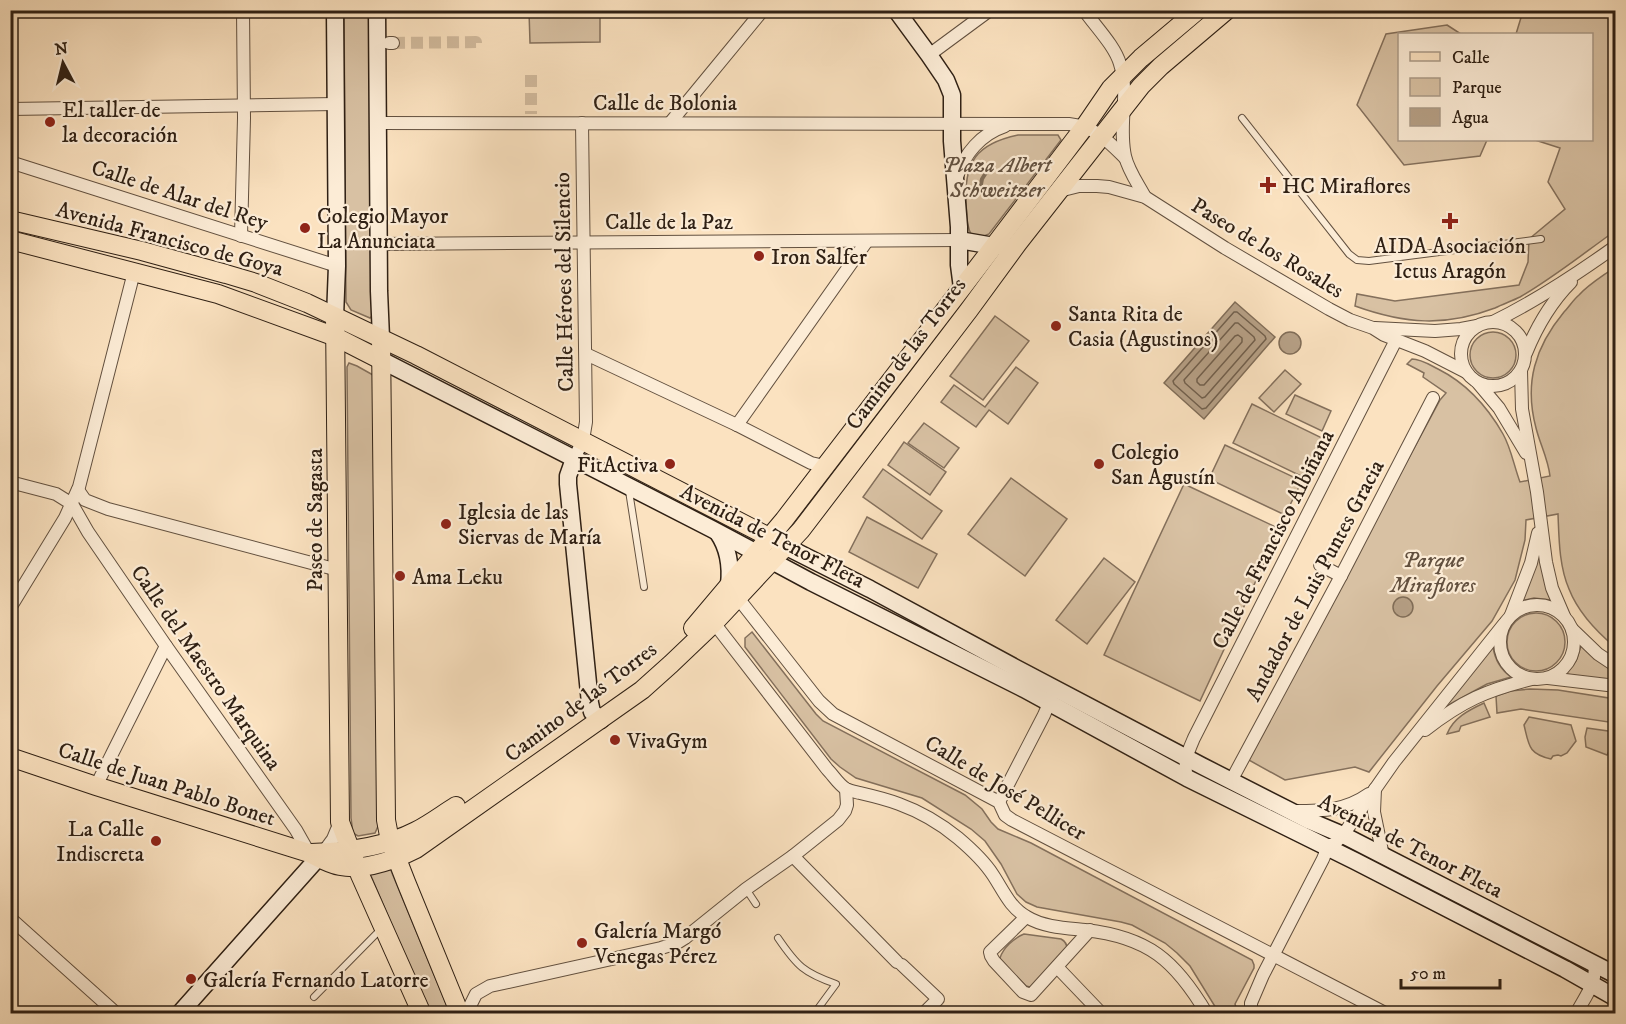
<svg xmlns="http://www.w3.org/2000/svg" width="1626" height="1024" font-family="'IM FELL DW Pica',serif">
	<rect width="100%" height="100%" fill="#fbe2c0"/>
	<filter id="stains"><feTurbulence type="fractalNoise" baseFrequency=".00333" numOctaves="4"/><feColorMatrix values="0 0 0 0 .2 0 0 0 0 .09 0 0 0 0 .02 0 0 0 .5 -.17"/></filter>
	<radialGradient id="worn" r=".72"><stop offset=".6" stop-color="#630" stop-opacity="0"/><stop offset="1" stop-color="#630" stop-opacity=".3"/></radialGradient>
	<g fill="#d8c1a3" stroke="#84705c" stroke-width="1.5">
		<path d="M344,11H371L372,316L370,318L351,310L346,302Z"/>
		<path d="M529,11H600V42L530,43Z"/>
		<path d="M1523,11H1615V231C1584,253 1553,278 1520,297C1512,301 1503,304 1495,308C1445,327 1405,324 1355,306L1357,294L1395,301L1519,285L1528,262L1529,239L1565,209L1548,182L1560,148L1535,140H1592V34H1516Z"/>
		<path d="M1447,25L1461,34H1400V140H1487L1480,156L1404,165L1357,105L1386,34Z"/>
		<path d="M1018,135H1058L1061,140L989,234L984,236H972C966,226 967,214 966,203C964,162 976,144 1018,135Z"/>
		<path d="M1615,267V647C1597,632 1578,612 1569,589C1559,566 1559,538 1558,514L1526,520L1525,540L1515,580L1492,621L1437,686L1369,772L1355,767L1285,780L1247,759L1440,400L1446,393L1423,377L1424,373L1407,364L1412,359C1421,359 1430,365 1438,369C1466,383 1487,406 1503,434C1511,448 1514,466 1520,482L1550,476C1548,459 1540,444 1536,428C1524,383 1535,347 1564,312C1569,307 1573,300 1579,295C1589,284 1603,276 1615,267Z"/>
		<path d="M995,316L1029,341L983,400L950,376Z"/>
		<circle cx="1493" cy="355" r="23"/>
		<path d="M349,363L357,366L373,375L379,824L375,833L358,836L353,833L351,818L347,367Z"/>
		<path d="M1016,367L1038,383L1008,424L989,410L976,427L941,402L954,385L985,407Z"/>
		<path d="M1285,370L1301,384L1274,412L1259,398Z"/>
		<path d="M1295,395L1331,411L1322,431L1286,414Z"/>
		<path d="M1252,404L1322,438L1303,477L1233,443Z"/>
		<path d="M924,423L959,448L944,468L908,443Z"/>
		<path d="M904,442L946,472L930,495L888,465Z"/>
		<path d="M1225,445L1302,481L1285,515L1209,479Z"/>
		<path d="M883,469L942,511L922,539L863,497Z"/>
		<path d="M1011,478L1067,519L1025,576L968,534Z"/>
		<path d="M1184,484L1280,529L1200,701L1104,655Z"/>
		<path d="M867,517L937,554L918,588L849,552Z"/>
		<path d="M1539,550L1547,590L1551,600L1534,598L1521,601Z"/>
		<path d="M1104,558L1135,582L1087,644L1056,620Z"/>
		<circle cx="1536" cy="642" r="29"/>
		<path d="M752,632L816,714L823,721L965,795L982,809L991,822L998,829L1031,843L1252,960L1254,965V968L1235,1004L1238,1013H1219L1190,966L1177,953L1165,943L1132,925L1121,922L1037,907L1026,902L1017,894L1001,864L985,841L971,829L922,798L856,778L840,767L831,759L745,647V638Z"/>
		<path d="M1581,646L1615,672V682L1566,674L1576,661Z"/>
		<path d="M1493,647C1495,661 1501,670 1511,677L1487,684L1452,703L1434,715Z"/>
		<path d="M1530,689L1558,690L1615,699V723L1521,709L1497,713L1496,696L1510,691Z"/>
		<path d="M1484,703L1490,717L1461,726L1459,731L1447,734C1453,718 1469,710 1484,703Z"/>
		<path d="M1529,717L1571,725L1576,741L1567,753L1561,756L1558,755L1553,756L1551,759C1528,754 1529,745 1524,725Z"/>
		<path d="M1587,728L1615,732V739L1607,755L1586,747L1585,737Z"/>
		<path d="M387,859L392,873L450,1013H429L366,864Z"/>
		<path d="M1024,934L1061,939C1065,941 1067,944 1067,949L1033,986L1030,987L1026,986L1001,961L1000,958C1003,948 1014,938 1024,934Z"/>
	</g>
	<g fill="#b6a086" stroke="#806d58" stroke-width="1.5">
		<path d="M1235,302L1275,337L1204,419L1164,383Z"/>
		<circle cx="1290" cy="343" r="11"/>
		<circle cx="1403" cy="607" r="10"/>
	</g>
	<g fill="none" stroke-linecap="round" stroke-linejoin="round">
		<g stroke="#72604d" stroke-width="1.5">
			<path d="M1234,312H1237L1265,336L1266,339L1206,408L1202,409L1174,384L1173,381Z"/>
			<path d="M1235,323H1238L1254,337L1255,340L1205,397L1202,398L1185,383L1184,380Z"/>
			<path d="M1238,335L1242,338V342L1204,385H1200L1197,382V379L1235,336Z"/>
		</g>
		<path stroke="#806d58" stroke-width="4" d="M980,189L982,179L989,168"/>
		<g stroke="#d2bb9e" stroke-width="12" stroke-dasharray="12 6" stroke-linecap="butt">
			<path d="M393,43L476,42V46"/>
			<path d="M531,75V114"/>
		</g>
		<g stroke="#62503f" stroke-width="8">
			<g id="lane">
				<path d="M1242,118L1349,254L1357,260L1369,261L1541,239"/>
				<path d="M629,491L644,587"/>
				<path d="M746,889L756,904"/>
				<path d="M778,938C797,966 804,973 836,984L814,1014"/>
				<path d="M314,997L381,929"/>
			</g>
		</g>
		<g stroke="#62503f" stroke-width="14">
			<g id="street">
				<path d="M1084,10C1095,26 1115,46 1120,64C1130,94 1118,125 1125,156C1128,170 1138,184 1145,197"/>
				<path d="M389,43H393"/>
				<path d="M929,55L990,10"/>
				<path d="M10,109L336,104"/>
				<path d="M378,123L1069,124C1096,127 1107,140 1125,158"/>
				<path d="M670,123L763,10"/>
				<path d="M10,162L337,266"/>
				<path d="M957,177C964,154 981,134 1005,126"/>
				<path d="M1059,191L1079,186H1097L1109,187L1145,197L1225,248L1329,309L1350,320L1373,328L1384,335L1425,351L1466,372"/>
				<path d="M241,236L244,118L243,10"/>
				<path d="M378,244L959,240"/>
				<circle cx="1493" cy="354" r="32"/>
				<path d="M1493,322C1536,301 1577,274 1616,246"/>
				<path d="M1375,328L1435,331L1461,329L1477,326"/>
				<path d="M1526,353C1537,326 1550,303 1571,282"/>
				<path d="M586,354L737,425L811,463L820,465L827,464"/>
				<path d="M1521,371L1522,409L1537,492L1546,562L1552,588L1564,616"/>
				<path d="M1478,383L1499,408L1526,453"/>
				<path d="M737,425L867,241"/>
				<path d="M574,459L583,440L586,422L582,123"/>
				<path d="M10,482L56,494L72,504L88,532L166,646L296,830L309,853"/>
				<path d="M78,490L85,500L108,509L338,570"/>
				<path d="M1320,565L1341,576"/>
				<path d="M738,598L819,701L833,714L999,802L1005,815L1012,820L1387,1014"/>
				<circle cx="1537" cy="642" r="37"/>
				<path d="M10,608L65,518L79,487L134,272"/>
				<path d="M1511,615L1531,563L1538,533"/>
				<path d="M711,619L827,769C833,775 839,785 846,789C850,791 856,792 860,793C873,796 886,799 899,804C921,812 941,824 958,838C971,849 984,861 993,875C1003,890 1010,908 1027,917C1043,927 1066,928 1085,930C1148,937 1175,960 1207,1014"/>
				<path d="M1572,629L1598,654L1616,666"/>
				<path d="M1548,678L1616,686"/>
				<path d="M1425,730C1462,701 1487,690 1532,679"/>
				<path d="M1187,778C1183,762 1188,752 1194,738L1396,340"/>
				<path d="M1231,781L1341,576L1433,398"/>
				<path d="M96,786L166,646"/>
				<path d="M1375,789L1374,812L1383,856"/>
				<path d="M999,802L1044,715L1052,696"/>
				<path d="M1294,811C1323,811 1345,811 1369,794"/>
				<path d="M322,854L333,839L340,822"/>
				<path d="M793,856L897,962"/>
				<path d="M1026,917L990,952L991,956L994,961L1023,992L1031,995L1090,930"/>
				<path d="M10,918L117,1014"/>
				<path d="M902,965L938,999L923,1014"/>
				<path d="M1057,967L1102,1014"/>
				<path d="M466,1014L476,994L490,986L661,948L677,943L685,938L746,889L793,856L838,820L845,811L847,805L846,789"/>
				<path d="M1251,1014V1003L1263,975L1323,859L1325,854V846L1334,844L1343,835L1394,762L1504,624"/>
				<path d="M1576,1014C1584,998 1598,982 1594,964"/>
			</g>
		</g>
		<g stroke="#2f2014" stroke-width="19">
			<g id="secondary">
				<path d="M335,10L337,266L335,317"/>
				<path d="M377,10L379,291L381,338"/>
				<path d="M896,10L929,55L946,80L952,95V141L959,227V265L962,288"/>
				<path d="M959,240L994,246H1005"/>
				<path d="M381,360L712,529L811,582L1024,689L1187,778L1355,861L1565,969L1616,998"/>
				<path d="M574,459L568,476V484L590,703L592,712L601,720"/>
				<path d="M718,533C729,549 731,567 729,585"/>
				<path d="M775,541L870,589L1014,667L1202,766L1310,821L1343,835L1616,975"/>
				<path d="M179,1014L318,858"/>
			</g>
		</g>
		<g stroke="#2f2014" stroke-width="20">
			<g id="primary">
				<path d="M10,220L142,251L226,274L256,283L307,303L416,355L769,537"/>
				<path d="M10,240L218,294L336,337L381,360"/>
				<path d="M335,317L340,822L360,875L422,1014"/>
				<path d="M381,338L386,820L390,841L406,882L460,1014"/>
				<path d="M693,628L784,520L994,246L1085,126L1111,88L1141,58L1198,10"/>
				<path d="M10,757L96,786L309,853C319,858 329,864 340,866C365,871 394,860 416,849L642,690L671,664L714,623L801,530L969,310L1018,243L1141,86L1161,66L1227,10"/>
				<path d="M311,853C346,852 385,847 416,831C430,824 443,814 456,806"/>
			</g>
		</g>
		<use href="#lane" stroke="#fcecd6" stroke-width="6"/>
		<use href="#street" stroke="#fcecd6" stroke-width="12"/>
		<use href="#secondary" stroke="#fcecd6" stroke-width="16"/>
		<use href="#primary" stroke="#fbe2c0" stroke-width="18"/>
	</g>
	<g fill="#8f2418" stroke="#fcecd6" stroke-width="2">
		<circle cx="50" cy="122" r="6"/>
		<path d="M1265 176h6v6h6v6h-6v6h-6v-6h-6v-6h6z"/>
		<path d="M1447 212h6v6h6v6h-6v6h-6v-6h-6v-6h6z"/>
		<circle cx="305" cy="228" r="6"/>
		<circle cx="759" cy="256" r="6"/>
		<circle cx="1056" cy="326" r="6"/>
		<circle cx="670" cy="464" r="6"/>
		<circle cx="1099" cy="464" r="6"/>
		<circle cx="446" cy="524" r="6"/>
		<circle cx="400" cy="576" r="6"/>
		<circle cx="615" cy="740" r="6"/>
		<circle cx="156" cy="841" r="6"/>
		<circle cx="582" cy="943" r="6"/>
		<circle cx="191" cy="979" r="6"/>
	</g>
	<g text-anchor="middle" stroke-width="4.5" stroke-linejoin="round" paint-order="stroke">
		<g font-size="22" fill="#2f2014" stroke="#fcecd6">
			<text x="665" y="110">Calle de Bolonia</text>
			<text transform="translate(180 194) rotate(18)" y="8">Calle de Alar del Rey</text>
			<text x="669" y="229">Calle de la Paz</text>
			<text transform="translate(170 238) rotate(15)" y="8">Avenida Francisco de Goya</text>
			<text transform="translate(1268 247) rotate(31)" y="8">Paseo de los Rosales</text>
			<text transform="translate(563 282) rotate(-91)" y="8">Calle Héroes del Silencio</text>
			<text transform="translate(905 353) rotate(-53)" y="8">Camino de las Torres</text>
			<text transform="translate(314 520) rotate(-90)" y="8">Paseo de Sagasta</text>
			<text transform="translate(773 535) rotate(27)" y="8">Avenida de Tenor Fleta</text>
			<text transform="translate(1272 539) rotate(-63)" y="8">Calle de Francisco Albiñana</text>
			<text transform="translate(1314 580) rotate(-62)" y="8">Andador de Luis Puntes Gracia</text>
			<text transform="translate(207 667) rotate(55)" y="8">Calle del Maestro Marquina</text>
			<text transform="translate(580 701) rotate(-37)" y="8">Camino de las Torres</text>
			<text transform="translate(167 783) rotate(18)" y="8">Calle de Juan Pablo Bonet</text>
			<text transform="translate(1006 787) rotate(31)" y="8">Calle de José Pellicer</text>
			<text transform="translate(1411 845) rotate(27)" y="8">Avenida de Tenor Fleta</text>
		</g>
		<g font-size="22" fill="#2f2014" stroke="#fcecd6" text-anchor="start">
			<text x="62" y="117">El taller de<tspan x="62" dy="25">la decoración</tspan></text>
			<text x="1282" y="193">HC Miraflores</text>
			<text x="317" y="223">Colegio Mayor<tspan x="317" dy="25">La Anunciata</tspan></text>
			<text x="1450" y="253" text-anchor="middle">AIDA Asociación<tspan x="1450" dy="25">Ictus Aragón</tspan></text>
			<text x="771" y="264">Iron Salfer</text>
			<text x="1068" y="321">Santa Rita de<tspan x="1068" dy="25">Casia (Agustinos)</tspan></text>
			<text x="1111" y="459">Colegio<tspan x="1111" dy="25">San Agustín</tspan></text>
			<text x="658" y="472" text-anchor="end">FitActiva</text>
			<text x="458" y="519">Iglesia de las<tspan x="458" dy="25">Siervas de María</tspan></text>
			<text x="412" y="584">Ama Leku</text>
			<text x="627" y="748">VivaGym</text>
			<text x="144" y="836" text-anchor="end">La Calle<tspan x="144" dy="25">Indiscreta</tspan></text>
			<text x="594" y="938">Galería Margó<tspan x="594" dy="25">Venegas Pérez</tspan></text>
			<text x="203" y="987">Galería Fernando Latorre</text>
		</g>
		<g font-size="22" font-style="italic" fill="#62503f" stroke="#fcecd6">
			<text x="997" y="172">Plaza Albert<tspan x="997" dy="25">Schweitzer</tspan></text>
			<text x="1433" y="567">Parque<tspan x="1433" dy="25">Miraflores</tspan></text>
		</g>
	</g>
	<rect width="1626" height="1024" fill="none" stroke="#fbe2c0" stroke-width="36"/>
	<rect x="12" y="12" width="1602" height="1000" fill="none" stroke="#2f2014" stroke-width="3"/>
	<rect x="18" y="18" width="1590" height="988" fill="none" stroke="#2f2014" stroke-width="1.5"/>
	<rect x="1398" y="33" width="195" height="108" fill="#fcecd6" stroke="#aa9a88" stroke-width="1.5"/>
	<rect x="1410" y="52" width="30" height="9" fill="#fbe2c0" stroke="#aa9a88" stroke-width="1.5"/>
	<text x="1452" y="63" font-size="18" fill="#2f2014">Calle</text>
	<rect x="1410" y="78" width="30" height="18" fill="#d8c1a3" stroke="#aa9a88" stroke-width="1.5"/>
	<text x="1452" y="93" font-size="18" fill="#2f2014">Parque</text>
	<rect x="1410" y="108" width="30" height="18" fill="#b6a086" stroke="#aa9a88" stroke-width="1.5"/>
	<text x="1452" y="123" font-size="18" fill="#2f2014">Agua</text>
	<g transform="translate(63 63) rotate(353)" stroke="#fcecd6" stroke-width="4.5" paint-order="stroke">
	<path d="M0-4.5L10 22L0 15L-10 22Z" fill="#2f2014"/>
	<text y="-9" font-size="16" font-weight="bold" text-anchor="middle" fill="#2f2014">N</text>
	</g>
	<path d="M1401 979v9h99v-9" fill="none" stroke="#2f2014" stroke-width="3"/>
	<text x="1410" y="979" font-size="18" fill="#2f2014" stroke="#fcecd6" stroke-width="4.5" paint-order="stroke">50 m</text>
	<rect width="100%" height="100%" filter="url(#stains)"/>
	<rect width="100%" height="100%" fill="url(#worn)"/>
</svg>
